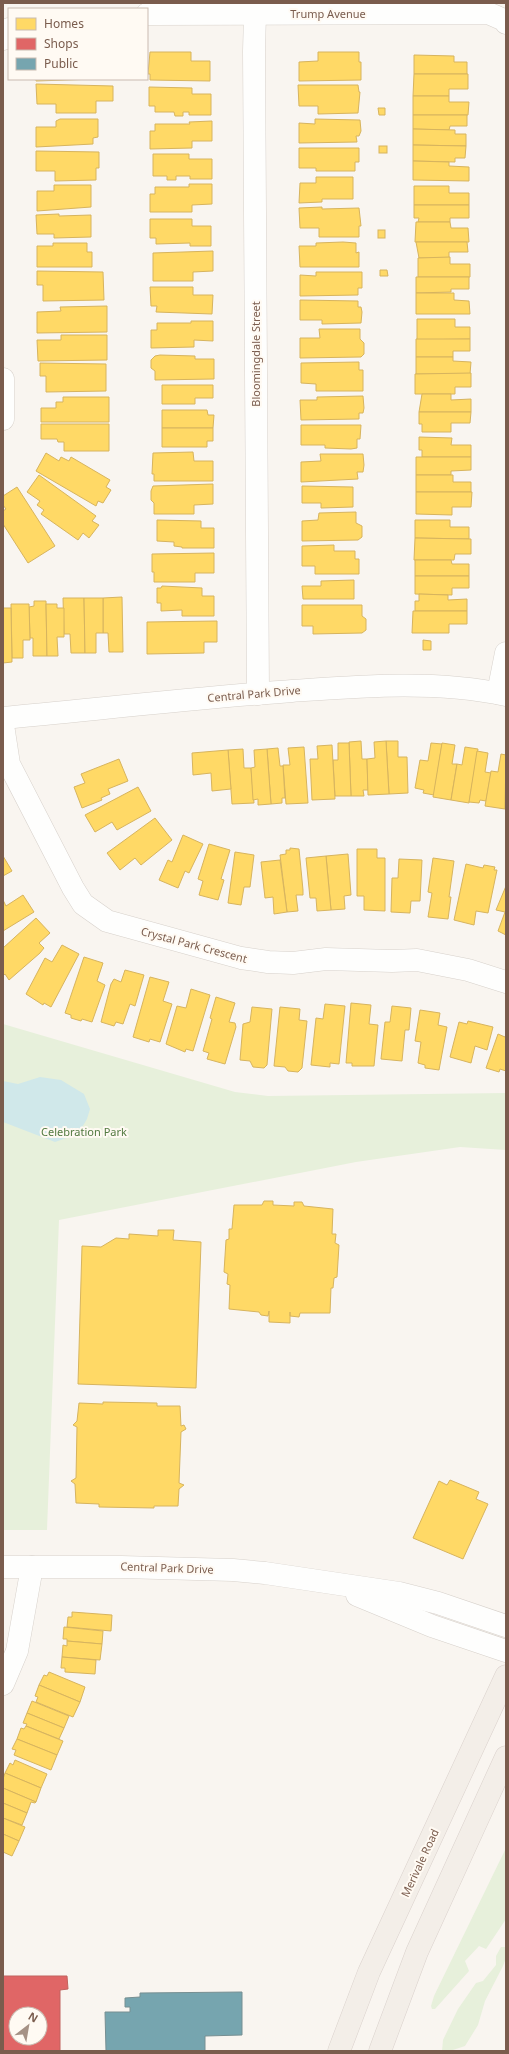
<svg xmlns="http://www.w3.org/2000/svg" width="509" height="2054" font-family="'Noto Sans',sans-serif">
	<rect width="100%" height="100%" fill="#f9f5f0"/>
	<g fill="#e7f0db">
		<path d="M3,1024L235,1092L268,1096L506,1093V1150L460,1147L356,1162L59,1220L47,1530H3Z"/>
		<path d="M506,1848V1919L486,1949L479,1946L465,1961L469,1971L435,2009H432L431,2006L434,1996Z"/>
		<path d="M501,1947H506V1958L503,1966L485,2001L478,2025L465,2046L450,2051H442L443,2040L458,2009L476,1983L483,1981L496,1965V1956Z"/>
	</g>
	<path fill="#d0e8ea" d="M40,1077L61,1080L84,1094L90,1109L87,1119L78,1134L55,1142L3,1122V1081L18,1084Z"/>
	<g fill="#ffd966" stroke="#d7b45e">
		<path d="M150,52H191V61H210V81L150,80V74H148Z"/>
		<path d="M318,52H359V62H361V80L299,81V62L318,61Z"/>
		<path d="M414,55L454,56V62H467V74H414Z"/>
		<path d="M414,74H468V89H449V96H413Z"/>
		<path d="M36,79H96L36,81Z"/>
		<path d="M36,84L113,86V101H96V113H56V104H37Z"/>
		<path d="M298,85H358L359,92H360L358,113L318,114V106H299Z"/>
		<path d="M149,87L192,88V94H211V115H189V112H183V116H175L174,112H155V106H149Z"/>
		<path d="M413,96H449V102H469L468,115H413Z"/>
		<path d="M378,108H385V115H379Z"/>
		<path d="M413,115H467V126H450L449,130L413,129Z"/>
		<path d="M60,119H98V137L93,138V144L36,147V127H56V121Z"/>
		<path d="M315,119L360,120L361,131L359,136H356L357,142L299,143V123L315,124Z"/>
		<path d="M212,121V141H192V148L150,149V131H155V124H190L189,122Z"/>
		<path d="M413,129L455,130V134H466V146L413,145Z"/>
		<path d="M413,145L466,146L465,158H455V162L413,161Z"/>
		<rect x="379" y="146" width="8" height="7"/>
		<path d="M299,148H359V162H355V171H316V168H299Z"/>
		<path d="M36,151L99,152V168H96V180L55,181V171H36Z"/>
		<path d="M153,154H189V159H212V179H190V176H176V180H167V176H153Z"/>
		<path d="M413,161L449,162V166L469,167V181L413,180Z"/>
		<path d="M316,177H353V199H322V202L299,203L300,183H316Z"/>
		<path d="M189,184H212V204L192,205V212H150V194H155V187H189Z"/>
		<path d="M54,185H91V207L37,211V191H54Z"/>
		<path d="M414,186H449V193H469V205H414Z"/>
		<path d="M414,205H469V218H450V222H418L419,218H414Z"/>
		<path d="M322,207V209L359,208L361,226H359V237H319V228H300L299,208Z"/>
		<path d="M59,214V216L91,215V237L54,238V234H37L36,215Z"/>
		<path d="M150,219H192V226H211V246H190V243L156,244V238H150Z"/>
		<path d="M416,222H450L451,228H468L469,242H415Z"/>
		<rect x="378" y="230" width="7" height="8"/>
		<path d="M343,242L356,243V253L359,252V267H300L299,246H316V243Z"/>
		<path d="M416,242H467L468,252H449V258H419Z"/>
		<path d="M53,243H87V252H92V267H37V246H53Z"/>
		<path d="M213,251V271L193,272V281H153V253Z"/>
		<path d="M450,257V264H470V277H418V258Z"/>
		<path d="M380,270H387L388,276H380Z"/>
		<path d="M37,271L103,272L104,300L43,301V285H37Z"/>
		<path d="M316,272H362V288H358V295L300,296V275L316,276Z"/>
		<path d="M416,277H469V289H451V292L416,293Z"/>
		<path d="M150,287H193V295H213L212,314L156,312L157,306H151Z"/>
		<path d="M416,293H454V300L469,301L470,314H416Z"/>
		<path d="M300,300L358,301V307H361L362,312L361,323L322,324V320H300Z"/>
		<path d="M107,306V332L37,333V312L61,311L60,307Z"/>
		<path d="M417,319H455V327H470V339L417,340Z"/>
		<path d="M191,321H213V341L194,340V347L151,348V330H157V323H191Z"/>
		<path d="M319,329H360V339L364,343V354L361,357L300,358V338H320Z"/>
		<path d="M61,335H107V360L38,361L37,340H61Z"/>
		<path d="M416,339H470V351H453V357H416Z"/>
		<path d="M160,355L195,356V359H214V379L155,380V371L151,368V360L155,356Z"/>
		<path d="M416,357H453V361L471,362L470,374H416Z"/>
		<path d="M359,362V370H363V391H316V384L301,383V363Z"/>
		<path d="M40,363L106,364V391L46,392V376H40Z"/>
		<path d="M471,373V387H455V394H415V374Z"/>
		<path d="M162,385H213V398H195V404H162Z"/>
		<path d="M422,394H451V400L471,399V412H419Z"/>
		<path d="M363,396L364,408L363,413H359V419L301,420L300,400H317V397Z"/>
		<path d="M63,397H109V422H41V408H56V402H63Z"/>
		<path d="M162,410H207L208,415H214L213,428H162Z"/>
		<path d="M419,412H471L470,423H451V432H422V424H419Z"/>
		<path d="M41,424H109V451H64V442H58L57,439H41Z"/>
		<path d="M301,425H361L360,439H357V448L351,449L325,448V445H301Z"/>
		<path d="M162,428H213V441H207V447H162Z"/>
		<path d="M419,437L452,438L451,445H471V457H422V450H419Z"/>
		<path d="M193,452L194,461H213V481H154V474H152L153,453Z"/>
		<path d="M46,453L59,461L61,457L69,461L71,457L110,480L106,487L111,490L103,503L98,501L96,506L36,471Z"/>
		<path d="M320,454H363L364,465L363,472H357L358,479L301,482V462L321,461Z"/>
		<path d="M416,457H471V470L451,471V475H416Z"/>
		<path d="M39,475L96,516L92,521L99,525L89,538L83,533L78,540L41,514L44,510L37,505L40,501L27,492Z"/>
		<path d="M416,475H453V482H471V492H416Z"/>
		<path d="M213,484V504L194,505V514H154V503L151,500V491L153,486Z"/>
		<path d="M302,486L353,487V507L321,508V503H302Z"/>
		<path d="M17,487L55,546L28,563L3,524V511L6,509L3,505V496Z"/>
		<path d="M416,492H472L471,507H452V515L416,514Z"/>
		<path d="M356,512V523L362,526V537L358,540L302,541V521L318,520L319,513Z"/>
		<path d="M157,520L201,521V528H214V548H182V547L174,546V542L157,541Z"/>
		<path d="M415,520H450V527H469V539L415,538Z"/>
		<path d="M415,538L471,539V554H455L454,560H414Z"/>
		<path d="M334,545V551H355V559H359V574H315V566H302V546Z"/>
		<path d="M214,553V573H195V582H154V572H152V554Z"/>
		<path d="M415,560H451L452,564H469V576H415Z"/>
		<path d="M415,576H469V588H452V595L415,594Z"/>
		<path d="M354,580V599H303L302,586H321V581Z"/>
		<path d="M162,586L202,588V596H214V616H182V610L161,611V603H157V588H161Z"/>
		<path d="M419,594L448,595V600L467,599V611H415V601H419Z"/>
		<path d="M122,597L123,652H109L108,633H103V598Z"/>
		<path d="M63,598H84L85,653H71L70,634H64Z"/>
		<path d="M84,598H103V633H96V653H85Z"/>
		<path d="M34,601H46L47,656H33V638H30L29,607L34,606Z"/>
		<path d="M11,604H29L30,640H23V658H12Z"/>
		<path d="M46,604H57V608H64V637H57L58,656H47Z"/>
		<path d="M302,605H362V616L366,619V630L362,633L313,634V626H302Z"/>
		<path d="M3,608H11L12,662L3,663Z"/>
		<path d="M413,611H467V624H449V633H412Z"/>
		<path d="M217,621V642H204V653L147,654V622Z"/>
		<path d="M423,640L431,641V650H423Z"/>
		<path d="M361,741L362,759H367L368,790H363L364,796H351L349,742Z"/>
		<path d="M386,741H398V757H407L408,793L389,794Z"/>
		<path d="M386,741L389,794L368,795L367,759L375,758L374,742Z"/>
		<path d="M338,743H349L351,796H335L333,760H338Z"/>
		<path d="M431,743L442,744L434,795L423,793L424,790L415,788L420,760L428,761Z"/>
		<path d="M442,743L455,745L452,764H457L451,800L433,797Z"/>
		<path d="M332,745L335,799L312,800L310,759H318L317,746Z"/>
		<path d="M304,747L308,803L286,804L283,765H290L288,748Z"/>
		<path d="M465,747L478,749L469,803L451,800L457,764L462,765Z"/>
		<path d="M278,748L280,766H283L285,798H282V803L271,804L267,749Z"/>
		<path d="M243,749L244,768H251L254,803L232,804L228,750Z"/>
		<path d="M267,749L271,804L258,805V799L253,800L251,768L255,767L254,750Z"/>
		<path d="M228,750L231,789L212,791L211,773L193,775L192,753Z"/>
		<path d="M477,751L488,753L485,772L491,773L486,801L480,800L479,803L469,802Z"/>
		<path d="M501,754L506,755L505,809L485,806L491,771L498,772Z"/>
		<path d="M119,759L128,781L108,789L110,794L101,798L102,800L82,808L74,787L85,783L81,774Z"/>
		<path d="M138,787L151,811L117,830L112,822L95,832L85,815Z"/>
		<path d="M155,818L172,840L141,865L135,858L120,870L107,853Z"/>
		<path d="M183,835L203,844L189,873L185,871L178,888L159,880L168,860L172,862Z"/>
		<path d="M209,844L230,850L221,879L224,880L218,900L199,895L203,881L198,879Z"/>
		<path d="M290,848L299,849L303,890V895H296L298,911L287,912L280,855L286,854V850H290Z"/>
		<path d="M357,849H377V858H385V911L364,910V896H357Z"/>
		<path d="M235,852L254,855L250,887H244L241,905L228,903Z"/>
		<path d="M348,854L351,895L344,896L345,909L331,910L326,856Z"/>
		<path d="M3,856L12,871L3,876Z"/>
		<path d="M326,856L331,910L317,911L316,898H310L306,858Z"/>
		<path d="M433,858L454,861L449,897H451L448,919L428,917L432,893L428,892Z"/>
		<path d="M399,859L422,860L420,901H411L410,913L391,912L392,878H398Z"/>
		<path d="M280,860L287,912L274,914L273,897L265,898L261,862Z"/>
		<path d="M466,864L483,868L484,865L495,867L494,870H497L488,913L476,911L474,925L454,920Z"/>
		<path d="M506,886V935L498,931L505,912L496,910Z"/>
		<path d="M23,895L34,912L3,931V900L6,906Z"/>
		<path d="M36,918L50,933L39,943L44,948L40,953L9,980L5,974L3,976V948Z"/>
		<path d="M62,945L79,954L51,1007L44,1003L43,1005L26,994L45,958L52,962Z"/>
		<path d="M84,957L103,963L97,981L105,985L92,1022L82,1019L81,1021L71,1018V1015L65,1013Z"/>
		<path d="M125,970L144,975L135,1006L130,1004L123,1024L116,1022L114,1026L101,1022L111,984L114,979L121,982Z"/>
		<path d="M150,977L169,982L163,1001L172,1004L160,1042L150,1039L149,1042L133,1037Z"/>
		<path d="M191,989L210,995L193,1051L186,1049L185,1052L166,1044L177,1006L186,1008Z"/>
		<path d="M216,997L235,1003L229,1022L235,1023L236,1027L225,1064L207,1059L209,1053L203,1051L212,1019L210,1018Z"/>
		<path d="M351,1003L371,1005L369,1024L378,1025L374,1066H352V1063H346Z"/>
		<path d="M325,1004L345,1006L339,1064L330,1063V1067L311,1065L316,1018L323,1019Z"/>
		<path d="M392,1006L411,1008L409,1030H405L402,1061L381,1059L385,1022H390Z"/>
		<path d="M252,1007L272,1009L267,1065L264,1068L253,1067L250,1061L240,1060L243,1024L250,1022Z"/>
		<path d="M280,1007L300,1009L299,1020L307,1021L302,1068L298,1072L288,1071L285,1067L274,1066Z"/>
		<path d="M420,1010L440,1013L438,1025L447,1027L439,1070L425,1068V1065L418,1063L421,1042L415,1041Z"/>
		<path d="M468,1021L493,1027L487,1050L475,1046L471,1063L450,1057L459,1022L467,1024Z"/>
		<path d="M498,1034L505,1037L506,1035V1071L500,1069L499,1072L486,1068Z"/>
		<path d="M264,1201H273V1205L294,1206V1202H302L304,1206L333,1209L332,1234H336L335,1243L339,1245L337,1277L334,1278L333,1288H331L330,1313H300L299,1317L290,1316V1312V1323L269,1322V1311L268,1316L261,1315L259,1312L229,1309L230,1285L227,1284L228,1274L224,1272L226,1240L229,1239V1229H232L234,1205H262Z"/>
		<path d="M158,1230H174L173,1240L201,1242L196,1388L78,1384L82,1246L101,1247L116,1238L129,1239V1234L158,1236Z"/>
		<path d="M103,1402L157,1403V1406H180L181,1426L184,1425L186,1429L181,1432L179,1483L184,1485L179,1489L178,1506H154V1508L99,1507V1504L76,1503L75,1484L71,1481L76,1478L77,1427L73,1425L77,1421L79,1403L103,1404Z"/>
		<path d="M450,1480L479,1492L476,1499L488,1504L463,1559L413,1538L439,1481L447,1485Z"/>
		<path d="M72,1612L112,1615L111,1631L67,1627L68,1617H72Z"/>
		<path d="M64,1627L103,1631L102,1644L67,1641V1639H63Z"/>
		<path d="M67,1641L102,1644L100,1660L62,1657L63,1645L67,1646Z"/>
		<path d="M62,1657L96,1660L95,1674L65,1672V1668H61Z"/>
		<path d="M49,1672L85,1687L80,1702L39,1685L44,1675L47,1676Z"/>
		<path d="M39,1685L80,1702L73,1717L36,1702L38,1697L35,1696Z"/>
		<path d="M32,1701L69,1716L64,1728L27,1713Z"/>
		<path d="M27,1713L64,1728L59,1739L26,1726L27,1724L23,1723Z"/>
		<path d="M26,1726L63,1741L57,1755L17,1739L21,1728L24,1729Z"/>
		<path d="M17,1739L57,1755L51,1770L14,1755L16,1750L12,1749Z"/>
		<path d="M15,1760L47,1774L41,1788L5,1773L10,1763L13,1765Z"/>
		<path d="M5,1773L41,1788L36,1802L3,1788V1779Z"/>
		<path d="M3,1788L36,1802L35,1803L31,1802L27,1813L3,1803Z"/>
		<path d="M3,1803L27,1813L22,1825L3,1818Z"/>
		<path d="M3,1818L25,1827L19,1841L3,1834Z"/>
		<path d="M3,1834L19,1841L12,1856L3,1852Z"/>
	</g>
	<path fill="#e06666" stroke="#c1635e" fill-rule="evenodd" d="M3,1976H67L68,1989L60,1990V2051H3ZM16,2014H40V2038H16Z"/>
	<path fill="#76a5af" stroke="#778f92" d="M242,1992V2035L205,2036V2051H106L105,2012H130V2007H125V1998L140,1997V1993Z"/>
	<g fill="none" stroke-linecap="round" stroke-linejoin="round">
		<g stroke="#d7d1cb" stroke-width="23">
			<g id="minor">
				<path d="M147,14L488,13L504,20L506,23"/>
				<path d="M255,14L254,51L258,694"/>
				<path d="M3,39L9,29"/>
				<path d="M3,379V419"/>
				<path d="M498,693L506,653"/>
				<path d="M3,718C99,709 195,698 292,691C363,686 436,680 506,695"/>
				<path d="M3,725L9,764L73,888L83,904L107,921L241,958L268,962L293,963L326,959L392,961L417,960L468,970L506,982"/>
				<path d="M3,1567H121L233,1570L265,1573L399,1593L438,1603L506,1626"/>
				<path d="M357,1595L432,1626L506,1651"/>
				<path d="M3,1684L17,1651L32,1567"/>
			</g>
		</g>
		<g stroke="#dad1cc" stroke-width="23">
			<g id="major">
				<path d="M339,2051L369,1972L506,1676"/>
				<path d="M380,2051L417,1952L506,1757"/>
			</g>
		</g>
		<use href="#minor" stroke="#fefefd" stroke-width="22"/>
		<use href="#major" stroke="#f3eee8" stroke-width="22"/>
	</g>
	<g text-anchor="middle" stroke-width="4" stroke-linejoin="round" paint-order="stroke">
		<g font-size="11" fill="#7a5c4d" stroke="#fffaf3">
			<text x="328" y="18">Trump Avenue</text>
			<text transform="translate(256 354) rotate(-90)" y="4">Bloomingdale Street</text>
			<text transform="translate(254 694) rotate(-5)" y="4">Central Park Drive</text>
			<text transform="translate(194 945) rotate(15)" y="4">Crystal Park Crescent</text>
			<text transform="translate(167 1568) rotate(2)" y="4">Central Park Drive</text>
			<text transform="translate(420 1863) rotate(-65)" y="4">Merivale Road</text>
		</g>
		<g font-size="11" fill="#537a41" stroke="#fffaf3">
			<text x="84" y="1136">Celebration Park</text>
		</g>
	</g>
	<rect width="509" height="2054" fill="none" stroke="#7a5c4d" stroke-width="8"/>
	<rect x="8" y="8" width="140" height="72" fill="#fffaf3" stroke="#cabbb1"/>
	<rect x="16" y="18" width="20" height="12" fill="#ffd966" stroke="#cabbb1"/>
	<text x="44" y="28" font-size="12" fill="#7a5c4d">Homes</text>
	<rect x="16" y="38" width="20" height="12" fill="#e06666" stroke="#cabbb1"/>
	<text x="44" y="48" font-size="12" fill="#7a5c4d">Shops</text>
	<rect x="16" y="58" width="20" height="12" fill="#76a5af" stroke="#cabbb1"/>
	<text x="44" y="68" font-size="12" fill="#7a5c4d">Public</text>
	<g transform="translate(28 2026) rotate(31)"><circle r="19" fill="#fffaf3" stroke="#cabbb1"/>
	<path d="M0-3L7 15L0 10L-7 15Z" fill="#a69286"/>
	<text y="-6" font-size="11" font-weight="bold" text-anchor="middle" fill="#7a5c4d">N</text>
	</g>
</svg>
